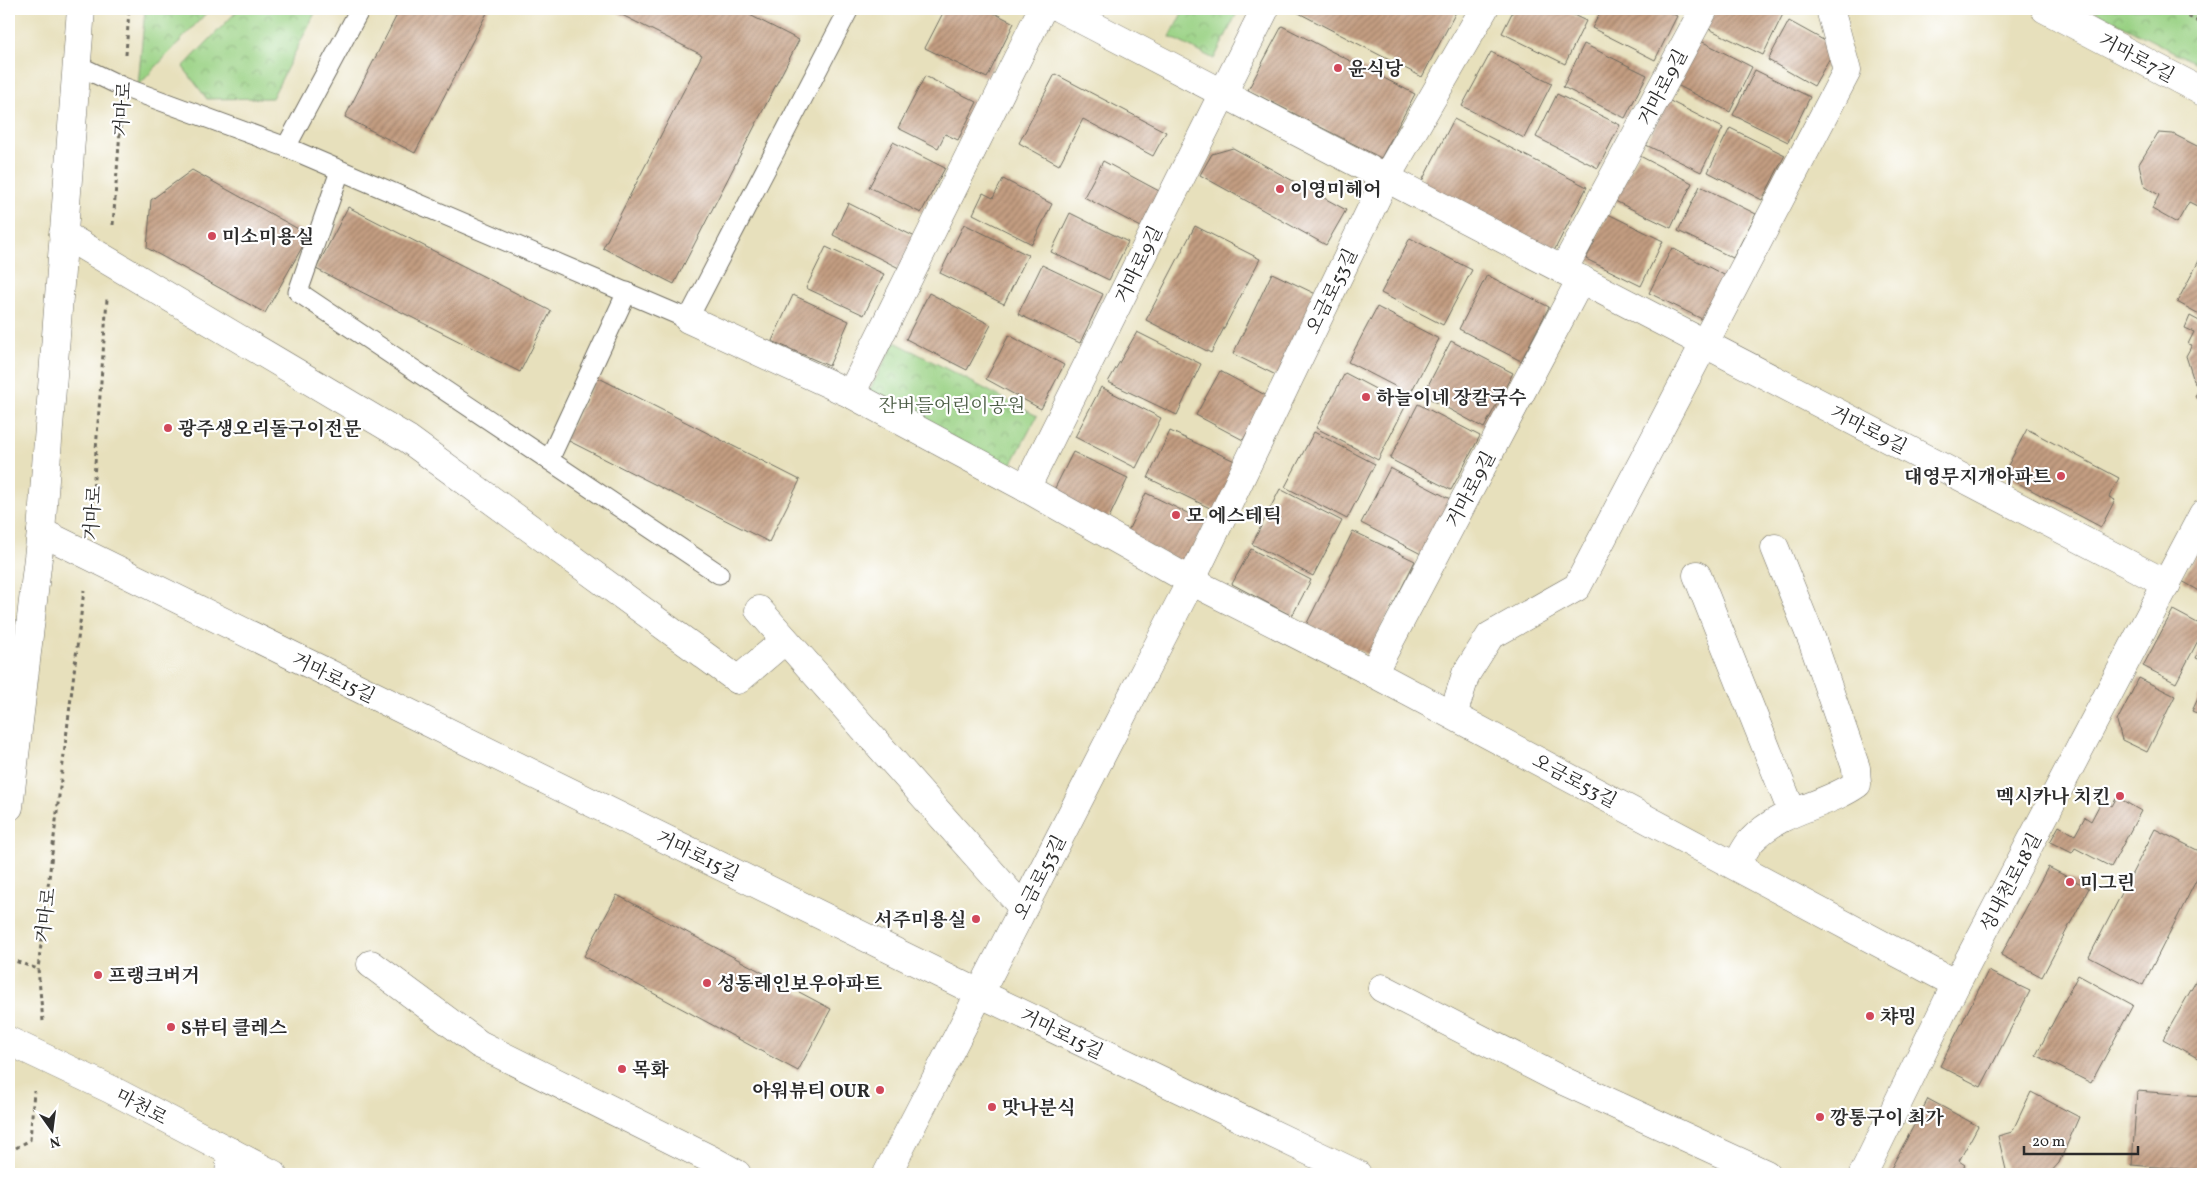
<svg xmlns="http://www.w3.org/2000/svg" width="2212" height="1183" font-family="Vollkorn,'Noto Serif KR',serif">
	<defs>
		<pattern id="park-crowns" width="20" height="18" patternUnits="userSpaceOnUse" patternTransform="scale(1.25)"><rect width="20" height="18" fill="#99d183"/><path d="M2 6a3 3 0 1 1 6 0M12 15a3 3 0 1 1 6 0" fill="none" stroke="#7daa6b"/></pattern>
		<pattern id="building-hatch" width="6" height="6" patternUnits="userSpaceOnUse" patternTransform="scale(1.25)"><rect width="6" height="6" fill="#c39d81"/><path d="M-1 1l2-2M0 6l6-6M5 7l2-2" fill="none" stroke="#9f806a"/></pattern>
	</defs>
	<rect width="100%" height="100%" fill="#fff"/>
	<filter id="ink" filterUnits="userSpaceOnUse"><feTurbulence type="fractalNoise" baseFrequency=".02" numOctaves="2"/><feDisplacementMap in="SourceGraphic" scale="10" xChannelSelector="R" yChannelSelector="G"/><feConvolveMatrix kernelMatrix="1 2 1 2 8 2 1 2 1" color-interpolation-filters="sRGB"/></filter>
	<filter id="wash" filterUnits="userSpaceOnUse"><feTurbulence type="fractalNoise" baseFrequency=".0096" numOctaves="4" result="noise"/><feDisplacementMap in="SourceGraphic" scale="20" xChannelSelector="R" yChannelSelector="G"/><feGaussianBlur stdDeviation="1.12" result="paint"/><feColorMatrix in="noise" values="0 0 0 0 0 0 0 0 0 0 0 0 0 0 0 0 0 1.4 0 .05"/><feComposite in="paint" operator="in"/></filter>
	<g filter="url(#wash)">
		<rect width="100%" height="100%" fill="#e7e0bc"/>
		<g fill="url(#park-crowns)" stroke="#627e57">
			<path d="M145,9H210L138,86Z"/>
			<path d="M239,9H317L272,98L207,99L183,67Z"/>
			<path d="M1184,9H1239L1214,59L1170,37Z"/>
			<path d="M2091,9H2203V67Z"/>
			<path d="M895,342L1037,416L1010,467L868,393Z"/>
		</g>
		<g id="blocks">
			<g fill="url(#building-hatch)">
				<path d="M400,9H489L415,153L345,117Z"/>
				<path d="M610,9H738L799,40L674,284L603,248L702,55Z"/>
				<path d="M945,9H986L1014,23L987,78L925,48Z"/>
				<path d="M1291,9H1449L1456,12L1422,77Z"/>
				<path d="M1514,9H1561L1586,21L1565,64L1502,33Z"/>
				<path d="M1602,9H1662L1677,16L1655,60L1592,28Z"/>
				<path d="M1716,9H1782L1785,10L1763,55L1707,28Z"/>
				<path d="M1789,21L1836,47L1814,86L1768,60Z"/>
				<path d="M1282,26L1415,94L1381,158L1248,90Z"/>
				<path d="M1697,39L1752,67L1730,112L1675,84Z"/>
				<path d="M1584,44L1647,75L1625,118L1563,87Z"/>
				<path d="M1491,52L1552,83L1524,138L1462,106Z"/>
				<path d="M1755,70L1810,97L1788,142L1733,115Z"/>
				<path d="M1055,74L1166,132L1153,156L1083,119L1059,165L1019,143Z"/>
				<path d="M925,76L977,102L958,140L945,134L938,148L898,128Z"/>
				<path d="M1557,94L1620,125L1598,168L1536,137Z"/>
				<path d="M1668,100L1723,128L1701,172L1646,145Z"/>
				<path d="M1454,119L1587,187L1554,251L1421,183Z"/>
				<path d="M1730,128L1785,155L1762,200L1708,172Z"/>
				<path d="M2158,133L2173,134L2203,149V209L2189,202L2177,223L2152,209L2159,195L2144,186L2139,164Z"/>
				<path d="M893,142L945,168L921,213L869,187Z"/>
				<path d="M1233,148L1346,210L1326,245L1200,175L1212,154Z"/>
				<path d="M1638,155L1692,183L1671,228L1615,201Z"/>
				<path d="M1103,161L1159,191L1141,227L1084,197Z"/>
				<path d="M192,170L309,235L265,313L147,248L151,200Z"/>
				<path d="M1003,179L1052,204L1032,244L973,214L983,193L993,198Z"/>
				<path d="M1700,186L1756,214L1733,258L1678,231Z"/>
				<path d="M848,203L915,237L899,268L833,235Z"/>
				<path d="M348,207L551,311L520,372L316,269Z"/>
				<path d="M1070,213L1128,242L1109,280L1051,252Z"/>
				<path d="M1608,214L1663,241L1641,286L1586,259Z"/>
				<path d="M964,224L1028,255L1004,304L940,273Z"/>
				<path d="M1195,226L1260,259L1211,353L1146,320Z"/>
				<path d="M1410,238L1472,270L1443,325L1381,293Z"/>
				<path d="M826,247L884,274L864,315L806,288Z"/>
				<path d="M1672,248L1726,276L1704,320L1649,293Z"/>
				<path d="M2201,257L2203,258V316L2177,302Z"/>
				<path d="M1042,265L1103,294L1080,343L1018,314Z"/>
				<path d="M1272,273L1320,296L1280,377L1233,354Z"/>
				<path d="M1487,275L1549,307L1521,361L1459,329Z"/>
				<path d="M929,293L991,325L967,370L906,339Z"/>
				<path d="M793,295L849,321L829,366L772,341Z"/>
				<path d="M1377,307L1439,339L1410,394L1348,362Z"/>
				<path d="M2190,316L2203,323V401L2195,397L2200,387L2195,384L2186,356L2192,345L2188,344L2194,332L2185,328Z"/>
				<path d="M1137,332L1201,364L1177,415L1108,382Z"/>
				<path d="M1009,335L1064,365L1041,409L986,379Z"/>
				<path d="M1451,341L1513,373L1484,428L1423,395Z"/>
				<path d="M1220,371L1267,396L1243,440L1196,415Z"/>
				<path d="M1345,373L1406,405L1378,460L1316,428Z"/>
				<path d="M597,377L800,480L769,542L565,439Z"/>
				<path d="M1101,387L1161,418L1136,468L1075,437Z"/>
				<path d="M1418,404L1480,436L1451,490L1390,459Z"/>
				<path d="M2027,429L2119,478L2109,497L2115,500L2101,527L2003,475Z"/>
				<path d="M1170,431L1239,463L1216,511L1148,478Z"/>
				<path d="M1314,432L1375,464L1347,519L1285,487Z"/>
				<path d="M1073,452L1128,478L1107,522L1051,496Z"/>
				<path d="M1390,468L1452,500L1423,555L1361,523Z"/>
				<path d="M1280,489L1342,521L1313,576L1252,544Z"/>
				<path d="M1146,493L1206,522L1186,564L1126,535Z"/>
				<path d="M1353,531L1415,561L1368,655L1306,625Z"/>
				<path d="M2203,543V593L2182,581Z"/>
				<path d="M1251,549L1311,580L1292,616L1232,584Z"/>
				<path d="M2173,610L2203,626V631L2176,683L2143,666Z"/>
				<path d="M2203,643V661L2196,658Z"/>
				<path d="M2139,678L2175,696L2147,752L2122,740L2117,721Z"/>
				<path d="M2203,688V716L2192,711Z"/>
				<path d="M2117,797L2141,811L2111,867L2075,848L2072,853L2050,842L2059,826L2075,835L2085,817L2091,821L2102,800L2112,806Z"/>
				<path d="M2155,829L2203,853V867L2143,985L2089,957Z"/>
				<path d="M2048,867L2089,888L2042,977L2001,955Z"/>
				<path d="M617,895L831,1009L798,1071L584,956Z"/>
				<path d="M2203,969V1061L2163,1039Z"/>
				<path d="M1988,971L2030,991L1981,1087L1940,1066Z"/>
				<path d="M2078,975L2133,1005L2091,1083L2036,1055Z"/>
				<path d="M2137,1091L2203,1096V1171L2132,1165Z"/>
				<path d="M2031,1092L2079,1117L2059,1163L2049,1174H2007L1998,1136L2012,1132Z"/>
				<path d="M1928,1099L1978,1126L1959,1161L1965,1165L1960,1174H1888Z"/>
			</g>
		</g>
	</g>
	<g filter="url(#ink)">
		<use href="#blocks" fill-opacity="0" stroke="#6d6a5e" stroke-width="1"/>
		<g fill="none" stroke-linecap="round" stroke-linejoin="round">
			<g stroke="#6d6a5e" stroke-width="21">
				<g id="service">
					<path d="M360,9L286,147L688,319L849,9"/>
					<path d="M75,64L123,87L286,147"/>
					<path d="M340,171L298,292L719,574"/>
					<path d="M549,460L627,292"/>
				</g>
			</g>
			<g stroke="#6d6a5e" stroke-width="29">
				<g id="minor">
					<path d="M1061,9L2167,584"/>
					<path d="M2045,9L2203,92"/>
					<path d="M63,234L408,439L738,680L785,640"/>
					<path d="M1563,270L1704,9"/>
					<path d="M688,319L851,394L1026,488L1191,581L1373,673L1956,984"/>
					<path d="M851,394L1042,9"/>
					<path d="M1026,488L1265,9"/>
					<path d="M41,532L979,993L1357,1174"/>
					<path d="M1697,575L1792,812"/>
					<path d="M759,610L1023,908"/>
					<path d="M1373,673L1581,279"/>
					<path d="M1453,715L1466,674L1490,636L1577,587L1847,71L1830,9"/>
					<path d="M1736,866C1741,858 1745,847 1752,840C1781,809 1824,807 1857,784L1856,768L1812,640L1775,548"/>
					<path d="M371,964L479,1044L710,1159L737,1174"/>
					<path d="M1382,988L1555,1077L1766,1174"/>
					<path d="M229,1174L231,1152"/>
					<path d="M887,1174L1191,581L1386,178L1484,9"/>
					<path d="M1863,1174L1956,984L2203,514"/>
				</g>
			</g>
			<g stroke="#6d6a5e" stroke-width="29">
				<path id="tertiary" d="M9,1041L110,1089L273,1174"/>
			</g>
			<g stroke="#6d6a5e" stroke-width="29">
				<path id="primary" d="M9,807L41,532L81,9"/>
			</g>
			<g stroke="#6d6a5e" stroke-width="3" stroke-dasharray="4 4" stroke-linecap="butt">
				<path d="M2174,9L2203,24"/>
				<path d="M126,55L129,9"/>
				<path d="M113,225L121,117"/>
				<path d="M91,519L107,299"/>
				<path d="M9,959L38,969"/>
				<path d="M43,1021L38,969L84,590"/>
				<path d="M9,1152L30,1140L34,1091"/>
			</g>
			<use href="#service" stroke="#fff" stroke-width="19"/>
			<use href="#minor" stroke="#fff" stroke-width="28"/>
			<use href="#tertiary" stroke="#fff" stroke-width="28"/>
			<use href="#primary" stroke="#fff" stroke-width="28"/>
		</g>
	</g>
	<g fill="#d1495b" stroke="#fff" stroke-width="2">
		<circle cx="1338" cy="68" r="5"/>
		<circle cx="1280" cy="189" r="5"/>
		<circle cx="212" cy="236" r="5"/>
		<circle cx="1366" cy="397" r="5"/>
		<circle cx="168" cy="428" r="5"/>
		<circle cx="2061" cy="476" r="5"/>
		<circle cx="1176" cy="515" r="5"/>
		<circle cx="2120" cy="796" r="5"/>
		<circle cx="2070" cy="882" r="5"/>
		<circle cx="976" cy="919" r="5"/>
		<circle cx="98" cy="975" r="5"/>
		<circle cx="707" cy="983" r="5"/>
		<circle cx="1870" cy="1016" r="5"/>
		<circle cx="171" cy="1027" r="5"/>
		<circle cx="622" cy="1069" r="5"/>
		<circle cx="880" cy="1090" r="5"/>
		<circle cx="992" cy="1107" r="5"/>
		<circle cx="1820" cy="1117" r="5"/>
	</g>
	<g text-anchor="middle" stroke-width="4.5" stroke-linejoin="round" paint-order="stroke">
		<g font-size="19" fill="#2b2b2b" stroke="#fff">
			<text transform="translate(2137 57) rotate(28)" y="7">거마로7길</text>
			<text transform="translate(1662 87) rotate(-62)" y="7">거마로9길</text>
			<text transform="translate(122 109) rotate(-86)" y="7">거마로</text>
			<text transform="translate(1138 264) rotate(-64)" y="7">거마로9길</text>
			<text transform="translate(1331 291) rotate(-64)" y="7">오금로53길</text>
			<text transform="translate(1869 429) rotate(27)" y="7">거마로9길</text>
			<text transform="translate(1470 489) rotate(-62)" y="7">거마로9길</text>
			<text transform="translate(92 513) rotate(-86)" y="7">거마로</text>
			<text transform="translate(334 677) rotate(26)" y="7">거마로15길</text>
			<text transform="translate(1575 780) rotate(28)" y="7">오금로53길</text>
			<text transform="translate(698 855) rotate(26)" y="7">거마로15길</text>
			<text transform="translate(1039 877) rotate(-63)" y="7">오금로53길</text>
			<text transform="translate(2010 882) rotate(-62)" y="7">성내천로18길</text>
			<text transform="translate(45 915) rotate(-83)" y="7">거마로</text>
			<text transform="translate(1062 1033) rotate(26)" y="7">거마로15길</text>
			<text transform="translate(142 1106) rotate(28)" y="7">마천로</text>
		</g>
		<g font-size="19" font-weight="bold" fill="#2b2b2b" stroke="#fff" text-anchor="start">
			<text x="1348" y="75">윤식당</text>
			<text x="1290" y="196">이영미헤어</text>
			<text x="222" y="243">미소미용실</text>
			<text x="1376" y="404">하늘이네 장칼국수</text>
			<text x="178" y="435">광주생오리돌구이전문</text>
			<text x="2051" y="483" text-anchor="end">대영무지개아파트</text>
			<text x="1186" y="522">모 에스테틱</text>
			<text x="2110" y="803" text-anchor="end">멕시카나 치킨</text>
			<text x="2080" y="889">미그린</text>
			<text x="966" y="926" text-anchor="end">서주미용실</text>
			<text x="108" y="982">프랭크버거</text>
			<text x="717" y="990">성동레인보우아파트</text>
			<text x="1880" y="1023">챠밍</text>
			<text x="181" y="1034">S뷰티 클레스</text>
			<text x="632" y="1076">목화</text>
			<text x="870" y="1097" text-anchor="end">아워뷰티 OUR</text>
			<text x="1002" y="1114">맛나분식</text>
			<text x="1830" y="1124">깡통구이 최가</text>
		</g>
		<g font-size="19" fill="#4c5d45" stroke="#fff">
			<text x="952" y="412">잔버들어린이공원</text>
		</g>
	</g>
	<rect width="2212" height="1183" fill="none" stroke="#fff" stroke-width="30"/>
	<g transform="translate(52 1130) rotate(166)" stroke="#ffffff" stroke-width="4" paint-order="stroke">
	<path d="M0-4L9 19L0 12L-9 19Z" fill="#2b2b2b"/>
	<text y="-8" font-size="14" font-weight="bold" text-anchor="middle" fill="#2b2b2b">N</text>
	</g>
	<path d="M2024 1146v8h114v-8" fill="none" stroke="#2b2b2b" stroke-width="2.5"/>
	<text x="2032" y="1146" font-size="15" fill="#2b2b2b" stroke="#ffffff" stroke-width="4" paint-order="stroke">20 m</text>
</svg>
